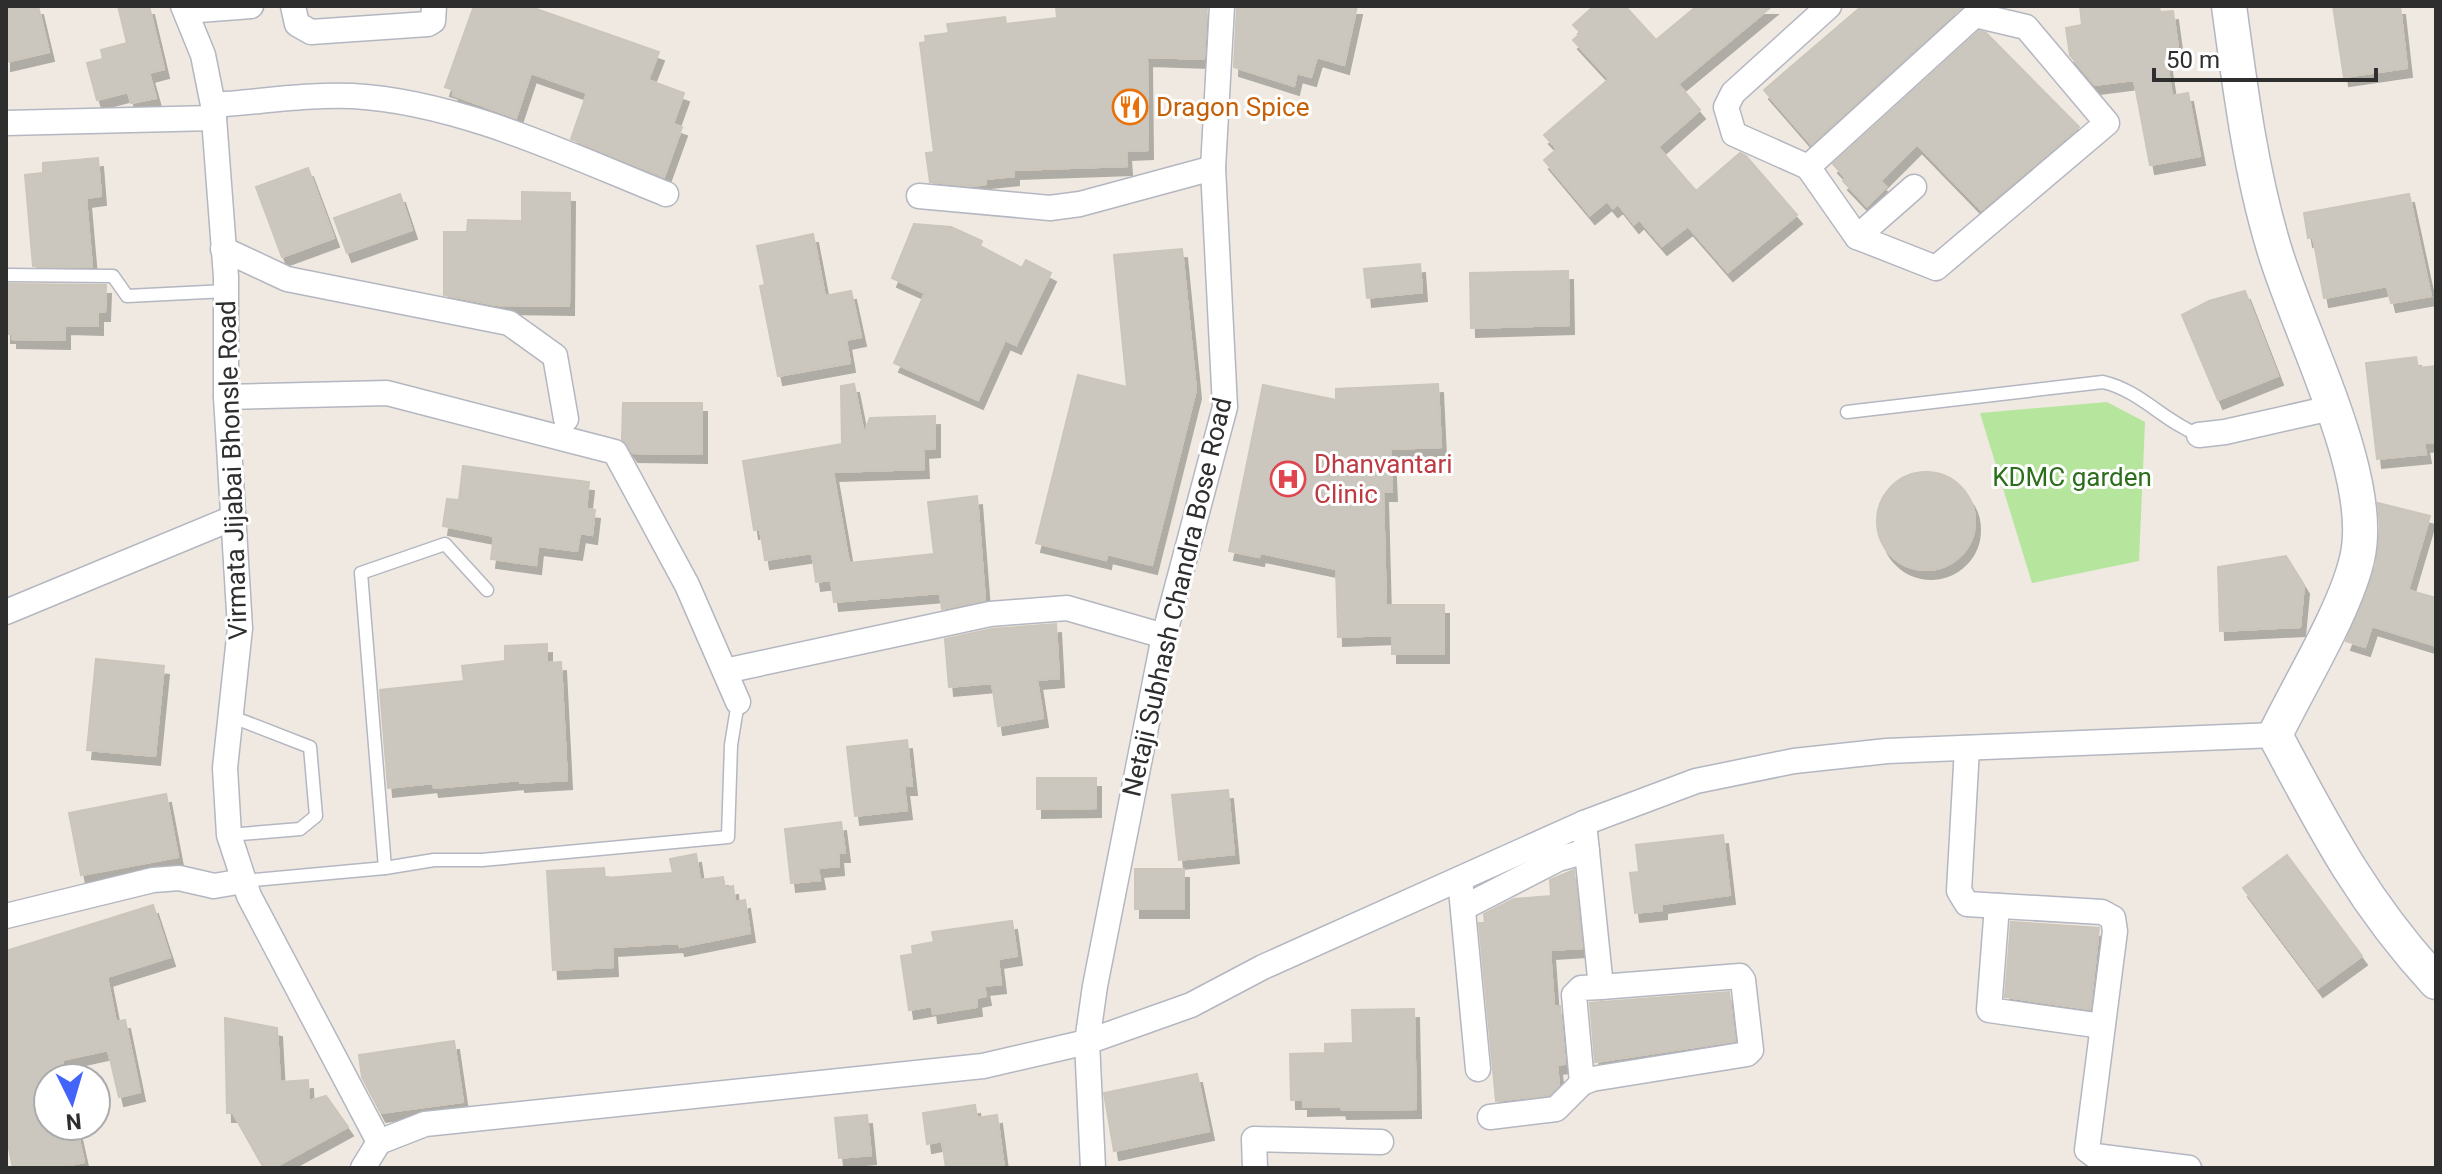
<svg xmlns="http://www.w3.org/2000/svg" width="2442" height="1174" font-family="Roboto,sans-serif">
	<defs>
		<filter id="shadow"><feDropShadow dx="5" dy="9" stdDeviation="0" flood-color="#0004"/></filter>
	</defs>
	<rect width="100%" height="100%" fill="#efe9e1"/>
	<path fill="#b6e59e" d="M2107,402L2145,422L2139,561L2032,583L1980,413Z"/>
	<g fill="#cbc7bf" stroke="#cbc5ba" stroke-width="2" filter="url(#shadow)">
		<path d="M6,6H38L49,52L6,62Z"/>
		<path d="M118,6H149L164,69L149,73L156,98L131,103L128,92L97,100L87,63L103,59L101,50L127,43Z"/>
		<path d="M474,6H528L659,52L648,80L684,93L673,124L682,127L664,177L571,139L587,93L531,73L516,118L453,95L454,90L445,87Z"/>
		<path d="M1056,6H1207L1204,59L1147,57L1148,150L1126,151L1127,166L1014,170V176L986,179V184L974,186L930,182L926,153L934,152L920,43L926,42L925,36L949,33L947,24L1005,17L1006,24L1057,18Z"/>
		<path d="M1237,6H1357L1344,65L1317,57L1311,77L1297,73L1294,86L1234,67Z"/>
		<path d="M1594,6H1625L1656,40L1697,6H1772L1678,84L1700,110L1658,147L1696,191L1740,153L1746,156L1797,215L1728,272L1688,226L1662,246L1639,219L1634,224L1618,204L1613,208L1607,201L1590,215L1544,160L1557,149L1544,135L1609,79L1573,40L1581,33L1573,25Z"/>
		<path d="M1862,6L1961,8L1811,144L1764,90Z"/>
		<path d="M2080,6H2159L2160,12L2173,11L2178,48L2165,50L2172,96L2188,93L2200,156L2150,165L2134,80L2095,85L2070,55L2066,28L2082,25Z"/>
		<path d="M2333,6H2400L2407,68L2344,77Z"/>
		<path d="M1979,31L1986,33L2079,127L1981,210L1917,144L1880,181L1886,187L1867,206L1843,181L1846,178L1833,164Z"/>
		<path d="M98,158L101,196L86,198L92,267L33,266L25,175L43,173V163Z"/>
		<path d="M308,168L334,238L282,257L256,187Z"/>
		<path d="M522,192L570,193L569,306L496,305L444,295V232H467L468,220L522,221Z"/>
		<path d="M400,194L412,230L347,253L334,218Z"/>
		<path d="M2409,194L2431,296L2391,303L2387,286L2324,298L2313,237L2308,238L2304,213Z"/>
		<path d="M914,224L951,227L982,241L980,246L1022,268L1026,260L1051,273L1016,345L1005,340L978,400L894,363L925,293L892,278Z"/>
		<path d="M813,234L825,296L851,291L861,337L846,340L850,363L778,376L760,286L765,285L757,246Z"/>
		<path d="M1182,249L1196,390L1152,565L1107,554L1106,560L1036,543L1078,375L1127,387L1114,255Z"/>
		<path d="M1420,264L1422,292L1367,298L1364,269Z"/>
		<path d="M1568,271L1569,325L1471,328L1470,273Z"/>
		<path d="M6,284L106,285L105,312H98V326L65,325V340L12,339V334H6Z"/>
		<path d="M2245,291L2278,376L2218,400L2182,315L2209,301Z"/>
		<path d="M2416,357L2418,368L2436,366V442L2424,443L2426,454L2377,459L2366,363Z"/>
		<path d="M854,384L864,434L870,418L935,416V448L923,449L924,469L833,472L849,563L934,554L928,502L977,496L985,600L942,609L940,593L834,602L831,580L816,582L812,553L765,560L760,529L754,530L743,461L842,444L841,386Z"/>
		<path d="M1438,384L1441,447L1390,449L1392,492H1383L1386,605H1444V654H1392V635L1338,637L1336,569L1260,553L1259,557L1229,551L1263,385L1336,400V389Z"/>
		<path d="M623,403H702V454L633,453L622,439Z"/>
		<path d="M463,466L589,482L586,509L595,510L592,535L580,533L577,551L538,546L536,565L491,559L494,536L443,526L447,499L459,500Z"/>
		<circle cx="1926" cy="521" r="49"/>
		<path d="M2378,503L2430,516L2408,590L2436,598V646L2372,626L2365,647L2346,641L2376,565L2380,527Z"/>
		<path d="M2286,556L2304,585L2300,627L2220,631L2218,567Z"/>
		<path d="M1056,624L1059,678L1037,680L1043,718L998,726L992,683L949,687L945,639L992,629Z"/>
		<path d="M547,644V663L561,662L567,780L520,783V780L434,788L433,783L388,788L380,690L464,681L462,666L505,661V646Z"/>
		<path d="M96,659L164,666L155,756L87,750Z"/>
		<path d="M907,740L912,786H904L907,810L855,816L847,747Z"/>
		<path d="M1037,778H1096V808L1037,809Z"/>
		<path d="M1228,790L1234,854L1179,860L1172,795Z"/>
		<path d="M166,794L178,857L81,875L69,813Z"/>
		<path d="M841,822L845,853H838L839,866L818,868L820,880L791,883L785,829Z"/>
		<path d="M1723,835L1730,895L1662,904V910L1635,913L1630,873L1639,872L1636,845Z"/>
		<path d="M696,854L700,880L723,877L725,888L733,886L735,902L745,900L750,933L680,947L679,943L612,947L613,967L553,970L547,871L604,868L605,878L673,873L670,859Z"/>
		<path d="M2287,855L2362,956L2318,988L2243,888Z"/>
		<rect x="1135" y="869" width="49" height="40"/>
		<path d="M1574,870L1582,948L1550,950L1554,1006H1560L1565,1064L1557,1065L1559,1085L1549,1095L1496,1101L1479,923H1485L1484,914L1514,899L1551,896L1550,880Z"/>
		<path d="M153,905L170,957L107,977L116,1022L125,1020L140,1092L119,1097L108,1050L62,1060L66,1078H48V1126H76L84,1162L57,1168H13L6,1134V951Z"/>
		<path d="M1012,921L1017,956L998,959L1001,984L984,986L986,996L976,998L977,1007L933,1014L932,1006L909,1010L901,956L913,954L912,946L934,942L932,932Z"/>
		<path d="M2011,922L2099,928L2090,1009L2005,997Z"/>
		<path d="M1729,992L1735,1041L1595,1062L1590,1003Z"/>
		<path d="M1414,1009L1416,1109L1342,1110L1341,1106L1303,1107V1100H1291L1290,1054L1325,1053V1044L1353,1043L1352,1010Z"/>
		<path d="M225,1018L277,1028L280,1082L308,1080L309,1101L326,1096L348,1127L273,1168H264L233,1113H227Z"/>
		<path d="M454,1041L463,1102L381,1113L362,1077L359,1055Z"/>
		<path d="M1197,1074L1209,1131L1114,1151L1104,1093Z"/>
		<path d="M975,1105L977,1118L997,1115L1004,1168H946L942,1141L927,1144L923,1113Z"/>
		<path d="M867,1115L871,1155L839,1158L835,1118Z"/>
	</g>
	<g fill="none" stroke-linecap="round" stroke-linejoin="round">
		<g stroke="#b4b7c1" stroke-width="15">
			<g id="lane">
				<path d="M6,275L113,276L127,296L226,291"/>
				<path d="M1847,412L2103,382C2141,391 2163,421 2199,435"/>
				<path d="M487,590L445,544L361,573L385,868L434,860H482L728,837L731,745L738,702"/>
				<path d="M229,835L300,829L316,816L310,747L230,716"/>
				<path d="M243,881L385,868"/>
			</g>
		</g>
		<g stroke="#b4b7c1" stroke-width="27">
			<g id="street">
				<path d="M183,6L203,55L213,105L226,277V397L240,628L225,768L229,835L249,896L379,1142"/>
				<path d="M293,6L297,24L311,32L428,24L433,21L434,6"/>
				<path d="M186,11L251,6"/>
				<path d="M1975,15L2026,27L2107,123L1936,268L1857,237L1808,167Z"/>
				<path d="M213,105C259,102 308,94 353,96C459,102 569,155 666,194"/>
				<path d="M6,123L214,118"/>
				<path d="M1808,167L1734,134L1726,107L1733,93L1829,6"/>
				<path d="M919,196L1050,208L1080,204L1213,168"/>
				<path d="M1857,237L1914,187"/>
				<path d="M223,249L287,279L509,323L555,356L566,419"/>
				<path d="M226,397L387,393L615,452L687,585L738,702"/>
				<path d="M2199,435L2225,432L2331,408"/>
				<path d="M6,612L233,518"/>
				<path d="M725,671L990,614L1067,608L1164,636"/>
				<path d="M1967,748L1959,891L1967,904L2102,912L2113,918L2115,931L2087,1150L2095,1156L2189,1168"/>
				<path d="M1460,879L1478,1069"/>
				<path d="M1997,906L1989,1010L2102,1026"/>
				<path d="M1463,908L1558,859L1587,851"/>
				<path d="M6,916L153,880L179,878L214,886L243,881"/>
				<path d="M1582,1083L1574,995L1581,988L1601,987"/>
				<path d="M1490,1117L1556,1109L1582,1083L1592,1079L1747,1054L1751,1050L1743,980L1740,976L1601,987L1584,823"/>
				<path d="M363,1168L379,1142L425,1124L983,1066L1087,1042L1191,1005L1263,967L1584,823L1696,781L1794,761L1887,751L2275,735"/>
				<path d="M1093,1168L1087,1042L1095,986L1164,636L1225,407L1213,168L1222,6"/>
				<path d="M1255,1168L1254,1139L1381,1142"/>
			</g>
		</g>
		<g stroke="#b4b7c1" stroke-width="37">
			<path id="secondary" d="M2229,6C2240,86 2250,168 2273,245C2297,330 2377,476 2357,559C2345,611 2299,685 2275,735C2325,829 2363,903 2436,982"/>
		</g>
		<use href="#lane" stroke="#fff" stroke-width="12"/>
		<use href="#street" stroke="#fff" stroke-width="24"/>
		<use href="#secondary" stroke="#fff" stroke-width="34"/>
	</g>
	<defs>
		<g id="restaurant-ring" transform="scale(1.8)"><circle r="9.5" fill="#fff" stroke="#e8710a" stroke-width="1.5"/><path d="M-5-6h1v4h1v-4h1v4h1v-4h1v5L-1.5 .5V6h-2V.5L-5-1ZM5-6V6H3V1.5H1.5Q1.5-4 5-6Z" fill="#e8710a"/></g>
		<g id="hospital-ring" transform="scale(1.8)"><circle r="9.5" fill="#fff" stroke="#e0444e" stroke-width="1.5"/><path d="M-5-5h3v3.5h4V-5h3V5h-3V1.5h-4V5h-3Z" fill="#e0444e"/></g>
	</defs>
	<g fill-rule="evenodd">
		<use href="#restaurant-ring" x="1130" y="107"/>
		<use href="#hospital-ring" x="1288" y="479"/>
	</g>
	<g text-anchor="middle" stroke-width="6" stroke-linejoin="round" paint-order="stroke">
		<g font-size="26" fill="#c56008" stroke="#fff" text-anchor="start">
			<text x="1156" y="116">Dragon Spice</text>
		</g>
		<g font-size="26" fill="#be3a42" stroke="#fff" text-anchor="start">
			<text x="1314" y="473">Dhanvantari<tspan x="1314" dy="30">Clinic</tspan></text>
		</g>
		<g font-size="26" fill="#2e2e2e" stroke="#fff">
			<text transform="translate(232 470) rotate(-92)" y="9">Virmata Jijabai Bhonsle Road</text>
			<text transform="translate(1177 597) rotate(-77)" y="9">Netaji Subhash Chandra Bose Road</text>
		</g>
		<g font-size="26" fill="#2c6e1b" stroke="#fff">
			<text x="2072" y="486">KDMC garden</text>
		</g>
	</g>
	<rect width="2442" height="1174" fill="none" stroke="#2e2e2e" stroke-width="16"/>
	<g transform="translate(72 1102) rotate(175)"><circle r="38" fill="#ffffff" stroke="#ababab" stroke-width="2"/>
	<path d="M0-6L14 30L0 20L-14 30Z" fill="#4264fb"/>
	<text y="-12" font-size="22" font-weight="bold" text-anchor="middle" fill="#2e2e2e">N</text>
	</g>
	<path d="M2154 68v12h222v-12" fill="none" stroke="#2e2e2e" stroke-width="4"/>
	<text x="2166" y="68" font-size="24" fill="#2e2e2e" stroke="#ffffff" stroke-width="6" paint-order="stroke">50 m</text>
</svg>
